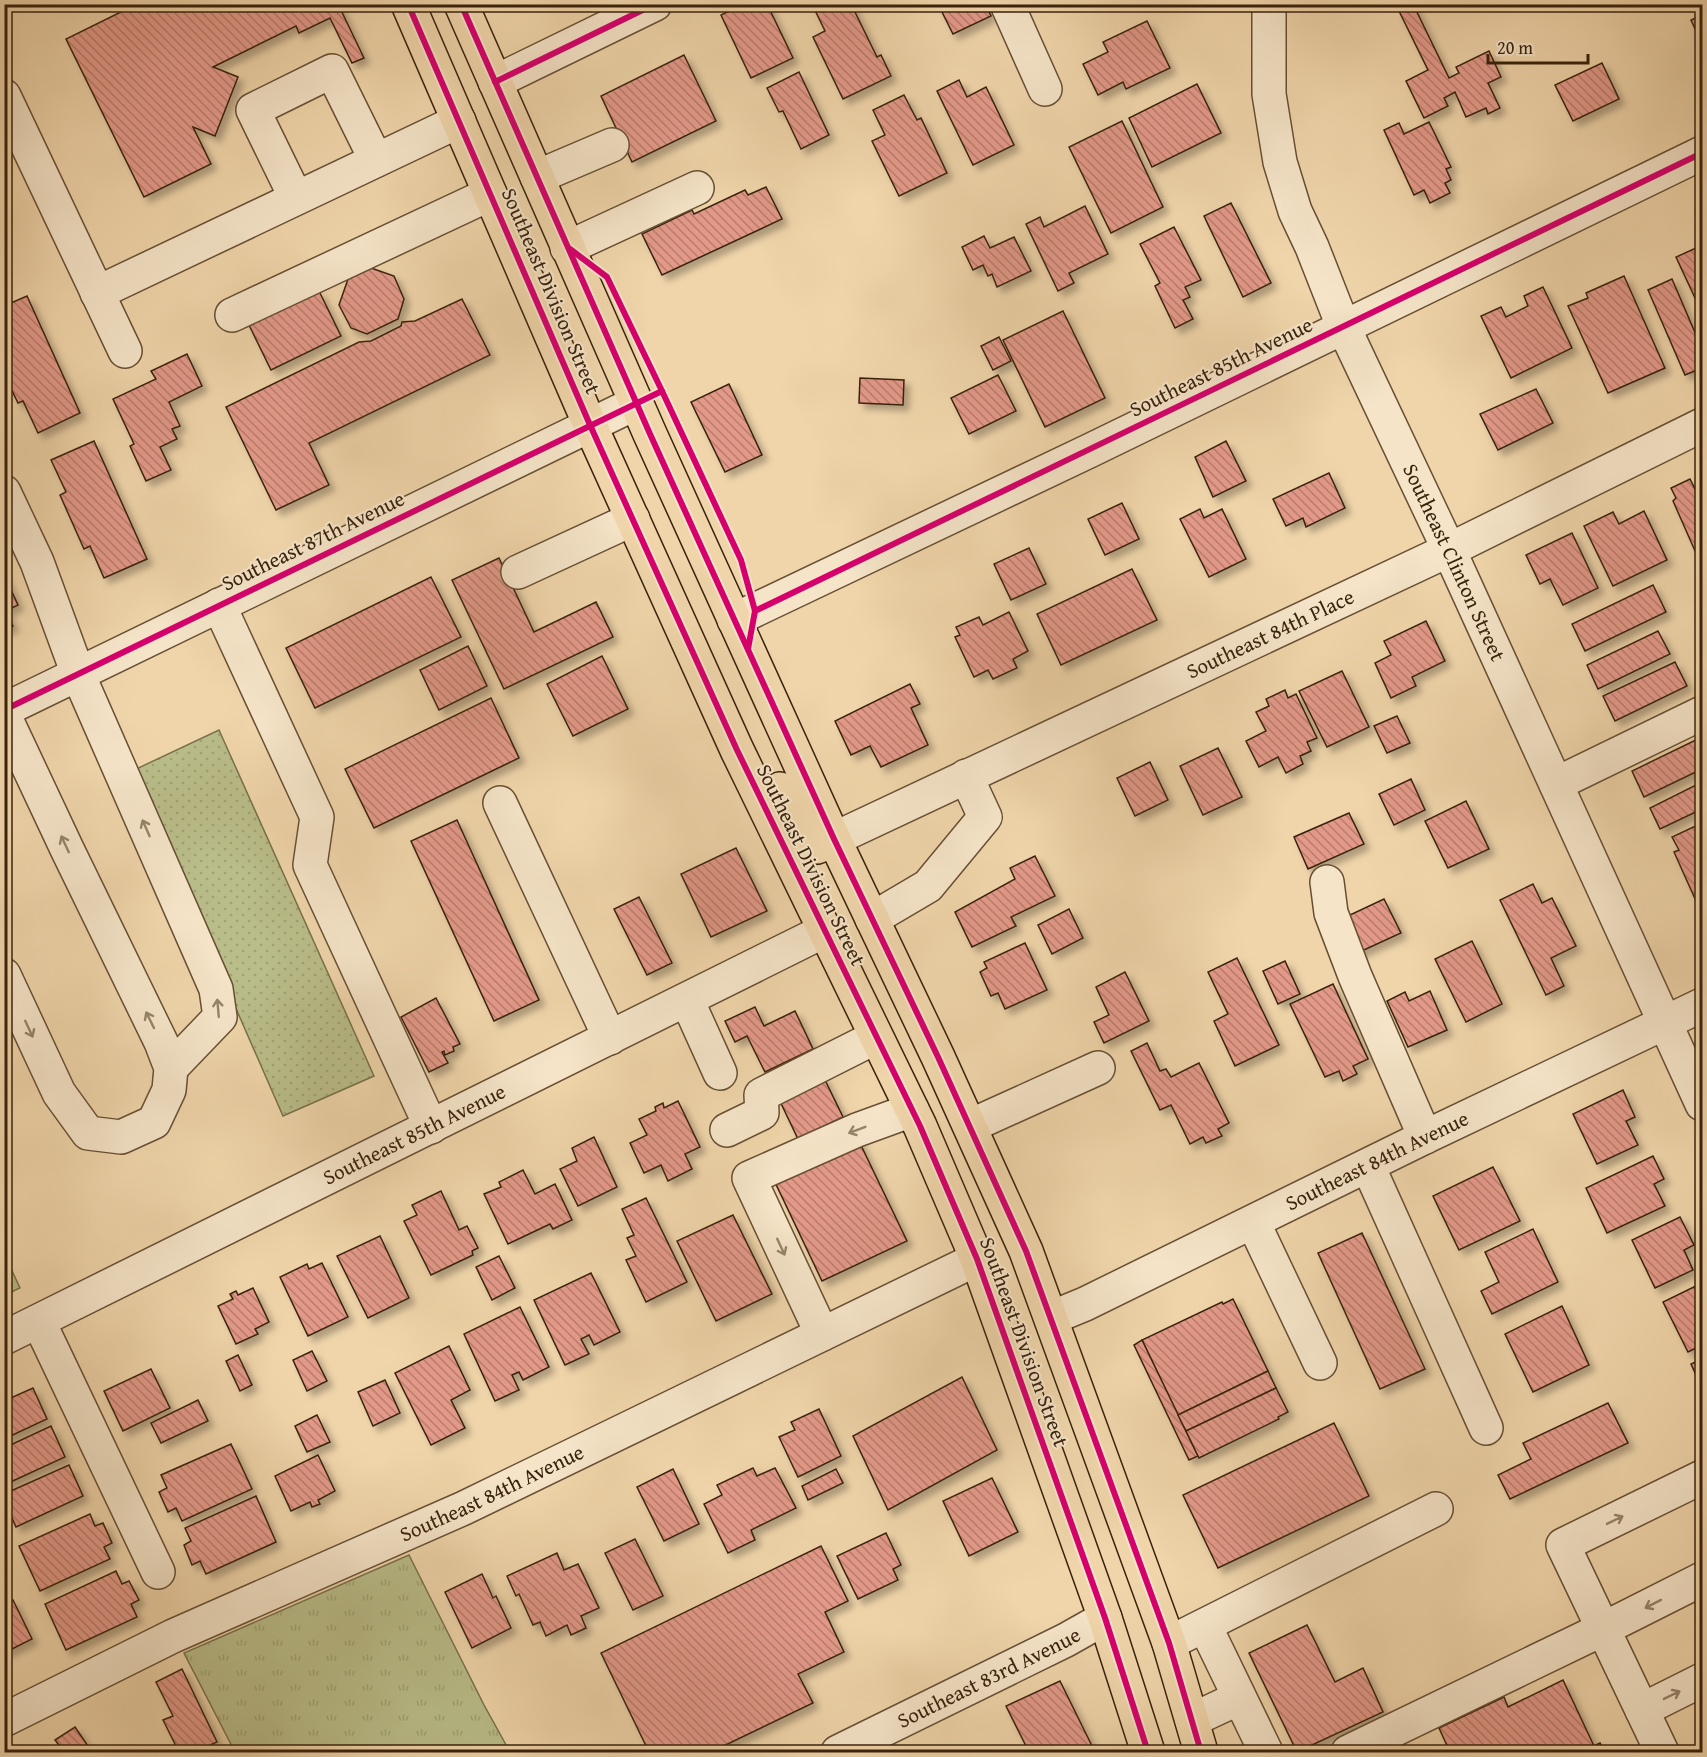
<svg xmlns="http://www.w3.org/2000/svg" width="1707" height="1757" font-family="'Gentium Book Plus',serif">
	<defs>
		<pattern id="grass-tufts" width="24" height="20" patternUnits="userSpaceOnUse" patternTransform="scale(1.5)"><rect width="24" height="20" fill="#b9bd89"/><path d="M3 7l-1-3M5 7V3M7 7l1-3M15 17l-1-3M17 17v-4M19 17l1-3" fill="none" stroke="#a0a275"/></pattern>
		<pattern id="garden-dots" width="8" height="8" patternUnits="userSpaceOnUse" patternTransform="scale(1.5)"><rect width="8" height="8" fill="#b9bd89"/><path d="M2 2h.1M6 6h.1" fill="none" stroke="#a0a275" stroke-width="1.8" stroke-linecap="round"/></pattern>
		<pattern id="building-back-hatch" width="6" height="6" patternUnits="userSpaceOnUse" patternTransform="scale(1.5)"><rect width="6" height="6" fill="#e39988"/><path d="M-1 5l2 2M0 0l6 6M5-1l2 2" fill="none" stroke="#b97c6e"/></pattern>
		<filter id="shadow"><feDropShadow dx="5.5" dy="5.5" stdDeviation="3" flood-color="#0004"/></filter>
	</defs>
	<rect width="100%" height="100%" fill="#f0d5aa"/>
	<filter id="stains"><feTurbulence type="fractalNoise" baseFrequency=".00333" numOctaves="4"/><feColorMatrix values="0 0 0 0 .2 0 0 0 0 .09 0 0 0 0 .02 0 0 0 .5 -.17"/></filter>
	<radialGradient id="worn" r=".72"><stop offset=".6" stop-color="#630" stop-opacity="0"/><stop offset="1" stop-color="#630" stop-opacity=".3"/></radialGradient>
	<path fill="url(#grass-tufts)" stroke="#79704b" stroke-width="1.5" d="M409,1555L484,1705L510,1752H235L184,1653Z"/>
	<path fill="#b9bd89" stroke="#79704b" stroke-width="1.5" d="M5,1256L20,1288L5,1295H4Z"/>
	<path fill="url(#garden-dots)" stroke="#79704b" stroke-width="1.5" d="M219,730L374,1076L283,1116L132,771Z"/>
	<g fill="url(#building-back-hatch)" stroke="#39220d" stroke-width="1.5" filter="url(#shadow)">
		<path d="M137,4H338L364,58L352,63L330,18L299,33L296,26L213,67L238,77L215,136L193,127L211,164L144,197L66,39Z"/>
		<path d="M743,4H767L793,58L751,78L721,15Z"/>
		<path d="M812,4H851L877,57L881,55L891,76L843,99L813,37L825,31Z"/>
		<path d="M938,4H985L991,16L953,34Z"/>
		<path d="M1406,4H1413L1449,78L1459,73L1456,67L1489,51L1501,77L1488,83L1500,108L1488,114L1486,108L1466,117L1455,92L1444,98L1448,106L1424,118L1406,81L1428,70L1398,9Z"/>
		<path d="M1702,15V44L1691,20Z"/>
		<path d="M1147,21L1170,68L1126,89L1123,82L1098,95L1083,64L1108,52L1103,42Z"/>
		<path d="M684,55L716,121L632,162L601,96Z"/>
		<path d="M1602,63L1619,99L1573,121L1555,85Z"/>
		<path d="M799,72L829,135L801,149L783,111L779,112L767,88Z"/>
		<path d="M959,80L967,97L986,87L1014,145L973,165L937,91Z"/>
		<path d="M1197,84L1221,133L1152,167L1129,118Z"/>
		<path d="M904,95L917,120L921,118L947,173L899,196L872,141L885,135L873,110Z"/>
		<path d="M1122,121L1163,207L1111,233L1069,147Z"/>
		<path d="M1429,122L1451,167L1446,169L1451,180L1445,183L1450,193L1430,203L1424,190L1414,195L1384,130L1399,123L1404,134Z"/>
		<path d="M766,187L782,219L662,275L642,234L692,210L694,214L745,190L748,195Z"/>
		<path d="M1231,203L1271,283L1243,297L1204,216Z"/>
		<path d="M1085,206L1108,254L1069,273L1074,283L1058,291L1026,224L1040,217L1044,227Z"/>
		<path d="M1174,227L1201,280L1185,287L1190,297L1183,300L1193,319L1175,328L1155,286L1160,283L1140,244Z"/>
		<path d="M984,236L990,248L1014,237L1031,271L997,287L992,274L988,276L983,265L973,270L962,247Z"/>
		<path d="M1696,248L1702,260V313L1676,257Z"/>
		<path d="M371,268L394,276L404,299L398,319L367,334L351,328L339,305L348,279Z"/>
		<path d="M1624,276L1665,368L1608,393L1568,306L1588,298L1586,293Z"/>
		<path d="M1672,279L1702,349V368L1685,375L1648,290Z"/>
		<path d="M1543,287L1572,348L1511,378L1481,316L1501,307L1506,317L1528,306L1524,296Z"/>
		<path d="M319,291L341,336L271,370L249,325Z"/>
		<path d="M27,296L80,413L38,433L23,401L18,403L4,374V306Z"/>
		<path d="M462,299L490,355L309,443L329,485L276,510L226,407L359,342L371,341L401,326L402,322L415,321Z"/>
		<path d="M1063,311L1105,398L1045,427L1003,340Z"/>
		<path d="M999,337L1011,361L993,370L981,346Z"/>
		<path d="M187,354L202,386L169,402L180,426L172,429L177,439L160,447L171,470L146,481L130,446L134,444L113,399L156,379L151,371Z"/>
		<path d="M998,375L1016,411L969,434L951,398Z"/>
		<path d="M860,378L904,380L903,405L859,403Z"/>
		<path d="M729,384L762,455L725,472L691,402Z"/>
		<path d="M1536,389L1553,423L1498,450L1480,414Z"/>
		<path d="M94,441L147,559L104,578L90,546L84,549L60,495L66,492L51,460Z"/>
		<path d="M1226,441L1246,481L1213,497L1195,457Z"/>
		<path d="M1329,473L1345,508L1306,527L1303,518L1286,526L1273,499Z"/>
		<path d="M1690,479L1695,489L1702,486V558L1699,560L1673,501L1676,498L1671,488Z"/>
		<path d="M1122,503L1139,539L1105,555L1088,519Z"/>
		<path d="M1200,509L1204,518L1222,509L1246,559L1209,577L1180,519Z"/>
		<path d="M1644,511L1667,560L1613,586L1584,526L1613,512L1619,524Z"/>
		<path d="M1572,533L1598,588L1563,605L1550,579L1540,584L1526,555Z"/>
		<path d="M1029,548L1046,584L1011,600L994,564Z"/>
		<path d="M499,558L534,632L596,602L613,637L504,689L452,580Z"/>
		<path d="M1132,569L1157,620L1061,665L1037,614Z"/>
		<path d="M4,575L18,605L6,611L13,626L4,630Z"/>
		<path d="M431,577L461,637L315,708L286,648Z"/>
		<path d="M1653,585L1666,612L1585,651L1572,624Z"/>
		<path d="M1009,612L1028,651L1013,659L1017,668L993,679L988,670L974,677L955,637L960,635L956,627L979,617L983,625Z"/>
		<path d="M1426,621L1445,661L1412,677L1416,686L1391,698L1375,663L1391,655L1384,641Z"/>
		<path d="M1658,631L1670,654L1598,689L1587,665Z"/>
		<path d="M468,646L487,686L439,710L420,670Z"/>
		<path d="M602,656L628,709L573,736L547,684Z"/>
		<path d="M1675,662L1687,686L1615,721L1603,696Z"/>
		<path d="M1342,671L1369,727L1327,747L1299,691Z"/>
		<path d="M910,684L920,704L911,708L928,745L881,767L870,746L851,755L835,721Z"/>
		<path d="M1285,690L1288,698L1296,694L1317,738L1307,742L1311,751L1300,756L1303,764L1286,773L1278,757L1259,767L1246,741L1266,731L1256,712L1269,706L1266,699Z"/>
		<path d="M491,698L519,758L374,828L345,769Z"/>
		<path d="M1397,716L1410,743L1387,753L1374,726Z"/>
		<path d="M1702,737V769L1644,797L1632,771Z"/>
		<path d="M1218,748L1242,797L1203,815L1180,766Z"/>
		<path d="M1150,762L1168,800L1135,816L1117,778Z"/>
		<path d="M1411,779L1425,810L1394,825L1379,794Z"/>
		<path d="M1702,782V809L1660,829L1650,808Z"/>
		<path d="M1466,801L1489,849L1448,868L1425,821Z"/>
		<path d="M1349,813L1364,844L1308,869L1294,837Z"/>
		<path d="M457,820L539,1000L494,1021L411,841Z"/>
		<path d="M1702,823V898L1696,901L1674,852L1679,850L1672,837Z"/>
		<path d="M736,848L767,911L711,937L681,874Z"/>
		<path d="M1035,856L1055,896L1011,917L1016,926L972,947L955,912L1015,879L1010,868Z"/>
		<path d="M1533,884L1542,903L1552,898L1576,946L1551,958L1564,986L1546,995L1500,900Z"/>
		<path d="M639,897L672,963L647,975L614,909Z"/>
		<path d="M1384,899L1401,933L1353,955L1337,921Z"/>
		<path d="M1069,909L1083,938L1052,954L1038,925Z"/>
		<path d="M1472,941L1502,1004L1466,1022L1435,959Z"/>
		<path d="M1025,943L1047,990L1005,1009L998,993L991,996L980,972L987,968L984,962Z"/>
		<path d="M1237,958L1279,1045L1235,1066L1214,1021L1228,1014L1208,972Z"/>
		<path d="M1285,961L1300,994L1278,1004L1263,971Z"/>
		<path d="M1125,972L1149,1021L1104,1043L1094,1022L1109,1015L1096,987Z"/>
		<path d="M1333,984L1368,1059L1353,1066L1357,1074L1343,1081L1339,1071L1325,1077L1290,1004Z"/>
		<path d="M1430,991L1447,1030L1408,1047L1387,1001L1405,992L1409,1001Z"/>
		<path d="M436,998L460,1044L453,1047L454,1051L445,1055L444,1051L442,1052L448,1063L429,1072L401,1017Z"/>
		<path d="M755,1007L764,1026L795,1011L813,1049L765,1072L747,1036L735,1042L725,1021Z"/>
		<path d="M1147,1043L1160,1071L1166,1069L1171,1077L1199,1063L1229,1123L1218,1129L1222,1136L1206,1143L1203,1137L1190,1144L1171,1105L1160,1110L1131,1051Z"/>
		<path d="M823,1076L843,1117L798,1139L778,1097Z"/>
		<path d="M1623,1090L1635,1117L1626,1121L1638,1145L1597,1164L1573,1114Z"/>
		<path d="M678,1101L700,1147L685,1154L692,1169L668,1181L661,1165L644,1173L630,1143L647,1135L639,1119L656,1111L655,1107L663,1103L664,1108Z"/>
		<path d="M594,1137L617,1187L578,1206L560,1169L577,1161L572,1148Z"/>
		<path d="M857,1137L907,1241L822,1281L773,1178Z"/>
		<path d="M1653,1156L1664,1179L1654,1184L1665,1206L1607,1233L1586,1188Z"/>
		<path d="M1493,1167L1520,1221L1459,1250L1433,1196Z"/>
		<path d="M523,1170L535,1194L555,1184L572,1220L553,1229L550,1224L508,1244L484,1194L501,1187L499,1182Z"/>
		<path d="M441,1191L459,1230L467,1226L478,1248L472,1251L473,1255L431,1275L404,1221L417,1215L412,1205Z"/>
		<path d="M646,1198L687,1282L646,1302L626,1260L636,1256L627,1238L634,1235L622,1209Z"/>
		<path d="M733,1215L772,1294L716,1321L677,1241Z"/>
		<path d="M1680,1217L1694,1245L1684,1250L1693,1270L1655,1288L1632,1240Z"/>
		<path d="M1533,1229L1558,1282L1492,1314L1481,1291L1499,1282L1485,1252Z"/>
		<path d="M1362,1233L1425,1369L1380,1389L1318,1253Z"/>
		<path d="M380,1236L409,1298L368,1318L337,1256Z"/>
		<path d="M499,1256L515,1288L492,1300L476,1267Z"/>
		<path d="M322,1263L348,1317L308,1336L280,1277L307,1264L309,1269Z"/>
		<path d="M591,1273L620,1332L594,1345L589,1335L581,1339L589,1354L565,1365L534,1300Z"/>
		<path d="M1702,1283V1345L1688,1352L1663,1302Z"/>
		<path d="M253,1288L269,1322L255,1329L258,1334L236,1344L218,1306L233,1299L230,1294L236,1291L238,1295Z"/>
		<path d="M1233,1299L1268,1371L1178,1415L1142,1340L1222,1302L1223,1304Z"/>
		<path d="M1562,1306L1589,1365L1533,1392L1505,1334Z"/>
		<path d="M520,1307L549,1367L523,1380L519,1372L512,1375L519,1390L495,1401L464,1334Z"/>
		<path d="M1142,1340L1198,1456L1189,1460L1134,1345Z"/>
		<path d="M449,1346L470,1390L451,1400L465,1428L431,1445L395,1373Z"/>
		<path d="M312,1351L327,1381L307,1391L293,1360Z"/>
		<path d="M238,1355L252,1385L240,1391L226,1361Z"/>
		<path d="M1702,1359V1388L1691,1364Z"/>
		<path d="M151,1369L170,1408L123,1431L104,1391Z"/>
		<path d="M1268,1371L1276,1388L1186,1431L1178,1415Z"/>
		<path d="M962,1377L997,1450L888,1510L853,1436Z"/>
		<path d="M385,1380L400,1413L373,1426L358,1392Z"/>
		<path d="M33,1388L47,1419L4,1439V1401Z"/>
		<path d="M1276,1388L1288,1412L1278,1417L1279,1419L1199,1458L1186,1431Z"/>
		<path d="M198,1400L208,1421L161,1443L151,1423Z"/>
		<path d="M1608,1403L1628,1443L1510,1499L1498,1475L1531,1459L1523,1443Z"/>
		<path d="M819,1409L841,1456L798,1477L779,1437L795,1430L791,1422Z"/>
		<path d="M317,1415L330,1442L307,1452L295,1426Z"/>
		<path d="M1334,1423L1369,1496L1218,1568L1183,1495Z"/>
		<path d="M51,1426L65,1457L4,1485V1448Z"/>
		<path d="M231,1444L252,1489L182,1521L176,1508L168,1512L159,1492L167,1488L161,1475Z"/>
		<path d="M318,1455L335,1491L318,1500L320,1504L312,1507L310,1502L291,1511L275,1476Z"/>
		<path d="M69,1465L83,1496L16,1527L4,1500V1494Z"/>
		<path d="M753,1468L757,1476L775,1468L796,1508L751,1530L755,1540L728,1553L704,1504L722,1495L717,1485Z"/>
		<path d="M673,1469L699,1524L664,1541L637,1487Z"/>
		<path d="M836,1469L843,1483L808,1500L802,1486Z"/>
		<path d="M992,1478L1018,1532L969,1556L943,1501Z"/>
		<path d="M256,1496L276,1542L206,1574L200,1561L192,1565L184,1545L191,1541L185,1528Z"/>
		<path d="M90,1514L95,1526L103,1523L112,1543L104,1547L110,1559L40,1591L19,1546Z"/>
		<path d="M886,1533L901,1565L893,1569L898,1580L858,1599L837,1556Z"/>
		<path d="M635,1539L663,1596L633,1610L605,1553Z"/>
		<path d="M821,1546L848,1601L825,1612L844,1652L798,1674L813,1703L711,1752H649L601,1653Z"/>
		<path d="M557,1553L564,1570L578,1564L599,1608L581,1616L586,1628L571,1635L567,1625L546,1636L540,1622L533,1625L519,1594L516,1596L507,1576Z"/>
		<path d="M116,1571L122,1584L129,1581L139,1600L131,1604L137,1617L66,1650L45,1604Z"/>
		<path d="M482,1574L493,1598L496,1596L511,1628L472,1648L445,1592Z"/>
		<path d="M13,1600L32,1639L4,1653V1604Z"/>
		<path d="M1307,1625L1335,1682L1363,1668L1383,1712L1297,1752L1249,1653Z"/>
		<path d="M182,1669L217,1742L195,1752H179L163,1720L173,1716L156,1682Z"/>
		<path d="M1563,1680L1594,1746L1600,1743L1605,1752H1450L1439,1728L1504,1697L1508,1707Z"/>
		<path d="M1060,1681L1094,1750L1088,1752H1029L1006,1706Z"/>
		<path d="M75,1727L92,1752H64L55,1740Z"/>
	</g>
	<g fill="none" stroke-linecap="round" stroke-linejoin="round">
		<g stroke="#674f34" stroke-width="36">
			<g id="minor">
				<path d="M1007,4L1045,89"/>
				<path id="s1" d="M1269,4V94L1280,162L1295,211L1312,247L1343,326L1449,550L1702,1104"/>
				<path d="M495,82L655,4"/>
				<path d="M4,96L125,351"/>
				<path d="M537,177L612,145"/>
				<path d="M296,198L253,110L332,71L376,160"/>
				<path d="M567,248L697,188"/>
				<path d="M97,293L459,121"/>
				<path d="M232,315L490,194"/>
				<path d="M4,492L37,562L78,674L216,989L220,1017L171,1068"/>
				<path d="M518,572L633,519"/>
				<path d="M219,605L317,817L310,865L431,1127"/>
				<path d="M734,620L1089,451L1702,153"/>
				<path d="M4,710L636,403"/>
				<path d="M4,715L67,849L161,1042L171,1068L169,1090L154,1122L121,1137L88,1133L59,1093L4,975"/>
				<path d="M1556,784L1702,713"/>
				<path d="M500,803L610,1038"/>
				<path id="s2" d="M834,839L1449,550L1702,425"/>
				<path d="M1327,882L1331,913L1355,976L1425,1137"/>
				<path d="M872,919L928,886L985,817L966,776"/>
				<path d="M687,1000L720,1073"/>
				<path d="M970,1126L1098,1068"/>
				<path d="M727,1130L762,1113L761,1095L876,1037"/>
				<path d="M1368,1166L1486,1428"/>
				<path d="M1253,1222L1320,1363"/>
				<path id="s3" d="M1051,1318L1085,1304L1425,1137L1702,1005"/>
				<path d="M39,1322L158,1572"/>
				<path d="M822,1334L749,1178L857,1130L912,1110"/>
				<path id="s4" d="M4,1338L824,931"/>
				<path d="M1205,1626L1266,1752"/>
				<path d="M1169,1643L1436,1509"/>
				<path d="M1642,1710L1702,1680"/>
				<path id="s5" d="M4,1720L173,1636L464,1508L977,1259"/>
				<path d="M1192,1720L1239,1698"/>
				<path id="s6" d="M838,1752L1066,1640L1105,1618"/>
				<path d="M1348,1752L1603,1629L1702,1579"/>
				<path d="M1662,1752L1563,1545L1702,1477"/>
			</g>
		</g>
		<g stroke="#39220d" stroke-width="36">
			<g id="major">
				<path d="M408,4L590,425L737,750L920,1126L977,1259L1105,1618L1148,1752"/>
				<path d="M461,4L650,434L834,839L938,1057L1026,1251L1169,1643L1201,1752"/>
				<path d="M780,789C790,808 798,836 817,847L834,839"/>
			</g>
		</g>
		<use href="#minor" stroke="#f5e4c8" stroke-width="33"/>
		<use href="#major" stroke="#f0d5aa" stroke-width="33"/>
		<g stroke="#f5e4c8" stroke-width="10">
			<g id="cycleway">
				<path d="M408,4L590,425L737,750L920,1126L977,1259L1105,1618L1148,1752"/>
				<path d="M461,4L650,434L834,839L938,1057L1026,1251L1169,1643L1201,1752"/>
				<path d="M495,82L655,4"/>
				<path d="M570,249L607,277L662,391L741,560L755,611L748,649"/>
				<path d="M755,611L1702,153"/>
				<path d="M4,710L662,391"/>
			</g>
		</g>
		<use href="#cycleway" stroke="#d6006c" stroke-width="6"/>
	</g>
	<defs><path id="oneway-shaft" d="M-6 0H5M1.5-3L5.5 0L1.5 3" fill="none" stroke-width="1.6" stroke-linecap="round" stroke-linejoin="round" transform="scale(1.5)"/></defs>
	<g stroke="#97836a">
		<use href="#oneway-shaft" transform="translate(146 828) rotate(-114)"/>
		<use href="#oneway-shaft" transform="translate(65 844) rotate(-115)"/>
		<use href="#oneway-shaft" transform="translate(218 1008) rotate(-95)"/>
		<use href="#oneway-shaft" transform="translate(150 1020) rotate(-116)"/>
		<use href="#oneway-shaft" transform="translate(29 1029) rotate(65)"/>
		<use href="#oneway-shaft" transform="translate(857 1130) rotate(159)"/>
		<use href="#oneway-shaft" transform="translate(781 1247) rotate(65)"/>
		<use href="#oneway-shaft" transform="translate(1615 1520) rotate(-26)"/>
		<use href="#oneway-shaft" transform="translate(1653 1604) rotate(153)"/>
		<use href="#oneway-shaft" transform="translate(1672 1695) rotate(-26)"/>
	</g>
	<g text-anchor="middle" stroke-width="4.5" stroke-linejoin="round" paint-order="stroke">
		<g font-size="21" fill="#39220d" stroke="#f5e4c8">
			<text transform="translate(551 291) rotate(67)" y="7">Southeast Division Street</text>
			<text transform="translate(1221 367) rotate(-26)" y="7">Southeast 85th Avenue</text>
			<text transform="translate(313 541) rotate(-26)" y="7">Southeast 87th Avenue</text>
			<text dy="7" stroke="none"><textPath href="#s1" startOffset="596">Southeast Clinton Street</textPath></text>
			<text dy="7" stroke="none"><textPath href="#s2" startOffset="482">Southeast 84th Place</textPath></text>
			<text transform="translate(811 865) rotate(64)" y="7">Southeast Division Street</text>
			<text dy="7" stroke="none"><textPath href="#s4" startOffset="458">Southeast 85th Avenue</textPath></text>
			<text dy="7" stroke="none"><textPath href="#s3" startOffset="362">Southeast 84th Avenue</textPath></text>
			<text transform="translate(1024 1342) rotate(70)" y="7">Southeast Division Street</text>
			<text dy="7" stroke="none"><textPath href="#s5" startOffset="538">Southeast 84th Avenue</textPath></text>
			<text dy="7" stroke="none"><textPath href="#s6" startOffset="168">Southeast 83rd Avenue</textPath></text>
		</g>
	</g>
	<rect width="1707" height="1757" fill="none" stroke="#f0d5aa" stroke-width="24"/>
	<rect x="6" y="6" width="1695" height="1745" fill="none" stroke="#39220d" stroke-width="3"/>
	<rect x="12" y="12" width="1683" height="1733" fill="none" stroke="#39220d" stroke-width="1.5"/>
	<path d="M1488 54v9h100v-9" fill="none" stroke="#39220d" stroke-width="3"/>
	<text x="1497" y="54" font-size="18" fill="#39220d" stroke="#f5e4c8" stroke-width="4.5" paint-order="stroke">20 m</text>
	<rect width="100%" height="100%" filter="url(#stains)"/>
	<rect width="100%" height="100%" fill="url(#worn)"/>
</svg>
